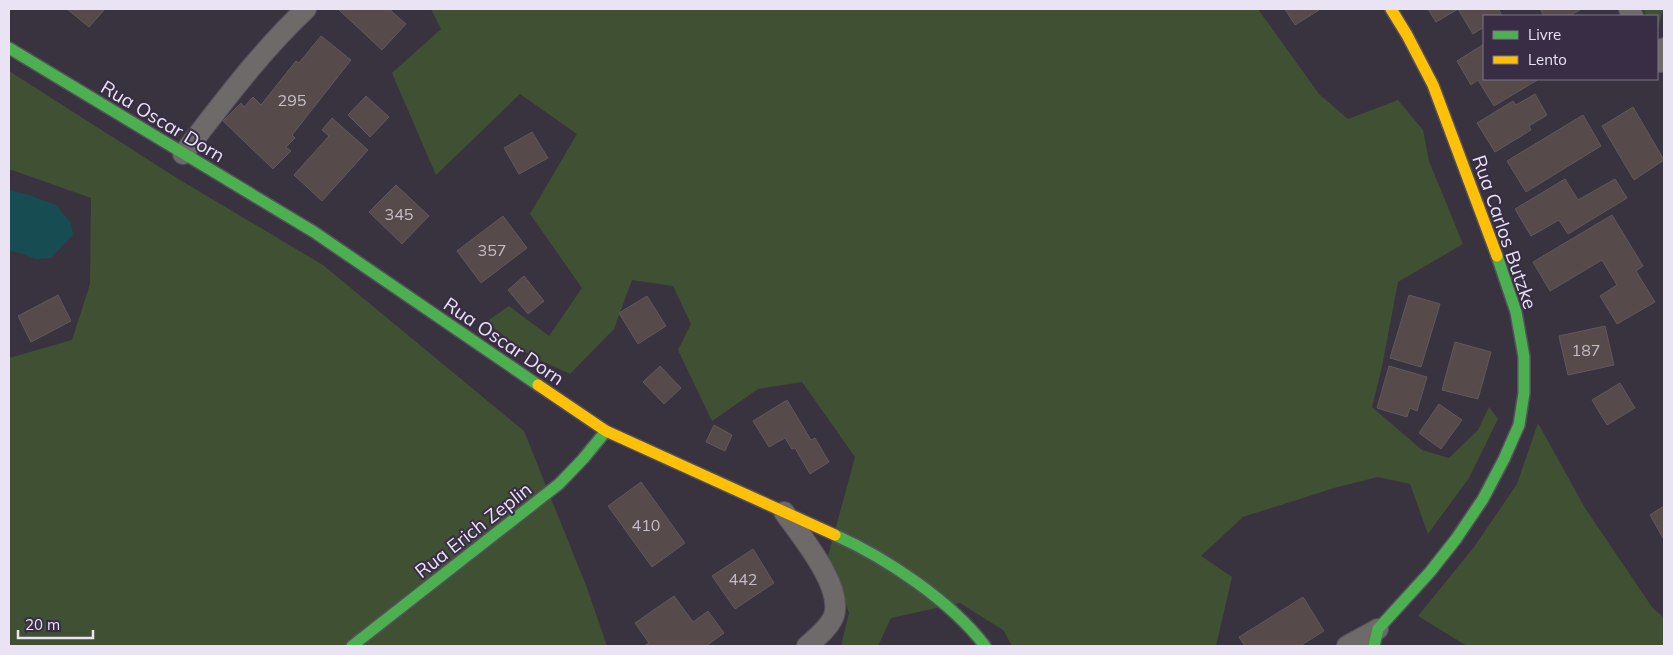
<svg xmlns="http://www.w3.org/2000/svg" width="1673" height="655" font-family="Mulish,sans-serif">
	<rect width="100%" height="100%" fill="#39333f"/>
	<g fill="#405033">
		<path d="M431,9H1258L1319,94L1348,119L1398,100L1423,130L1429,161L1463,244L1398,282L1382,367L1372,407L1422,450L1449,458L1478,430L1489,407L1498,419L1469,478L1428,534L1410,484L1378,477L1334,488L1243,517L1201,556L1232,577L1216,646H1012L1003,630L960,603L891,618L878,646H841L849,613L828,556L855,457L802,382L758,389L712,421L678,350L691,324L673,286L632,280L614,329L570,374L531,356L486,322L509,306L549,336L582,288L530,214L577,134L520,94L436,175L392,73L441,29Z"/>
		<path d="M1643,9H1663L1657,32V16H1647Z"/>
		<path d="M9,71L180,180L323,265L524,431L587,588L607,646H9V358L72,340L90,284L91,198L9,169Z"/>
		<path d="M1538,423L1585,508L1652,607L1664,618V646H1467L1418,616L1474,547L1517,484Z"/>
	</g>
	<path fill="#174c52" d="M9,190L29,195L56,205L71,223L73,235L51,258L36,259L20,253L9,251Z"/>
	<g fill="#574a4b" stroke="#61585b">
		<path d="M67,9H105L89,27Z"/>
		<path d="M338,9H389L406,24L382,50Z"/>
		<path d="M1285,9H1318L1319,10L1295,25Z"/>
		<path d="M1428,9H1501L1499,10L1502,16H1484V27L1473,34L1458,9L1436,22Z"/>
		<path d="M1540,9H1582L1569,16H1544Z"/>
		<path d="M321,36L351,60L292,135L295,138L286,147L291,151L273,169L223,121L241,103L244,107L253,97L261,105L296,61L299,63Z"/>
		<path d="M1484,44V79H1539L1494,106L1478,80L1471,85L1457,61Z"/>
		<path d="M1535,94L1547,115L1529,126L1531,130L1495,152L1477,123L1513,101L1516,105Z"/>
		<path d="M366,96L389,117L370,137L348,115Z"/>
		<path d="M1633,107L1664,160L1634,180L1602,126Z"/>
		<path d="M1583,115L1601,146L1526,192L1507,161Z"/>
		<path d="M332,118L368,150L322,201L294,175L329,136L322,130Z"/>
		<path d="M532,132L548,158L519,174L504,148Z"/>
		<path d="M1565,179L1578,200L1615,179L1627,198L1568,234L1559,220L1531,236L1515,209Z"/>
		<path d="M396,185L429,216L402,244L369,212Z"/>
		<path d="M1612,215L1643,266L1636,271L1655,302L1617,324L1600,296L1617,285L1602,260L1550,291L1533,262Z"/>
		<path d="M503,216L527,248L481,283L457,251Z"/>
		<path d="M524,276L544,301L528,314L508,290Z"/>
		<path d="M58,295L71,321L31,342L18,316Z"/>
		<path d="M1409,295L1440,304L1421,367L1390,358Z"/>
		<path d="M647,296L666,326L638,344L619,313Z"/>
		<path d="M1605,326L1614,365L1568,375L1559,336Z"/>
		<path d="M1455,342L1491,352L1478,399L1442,390Z"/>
		<path d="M660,366L681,388L664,404L643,382Z"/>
		<path d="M1389,366L1427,377L1417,411L1410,408L1407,417L1377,408Z"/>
		<path d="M1620,383L1635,408L1607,425L1592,400Z"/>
		<path d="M787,400L811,440L815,438L829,462L810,474L795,448L792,449L785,438L769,447L753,421Z"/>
		<path d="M1439,404L1462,420L1441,449L1419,433Z"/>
		<path d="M714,425L732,435L725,451L706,442Z"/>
		<path d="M641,482L685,543L652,567L608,506Z"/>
		<path d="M1664,506V537L1663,538L1650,515Z"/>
		<path d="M753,549L774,583L735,609L712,576Z"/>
		<path d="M674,596L693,622L708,611L724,633L706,646H644L649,643L635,623Z"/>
		<path d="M1303,597L1324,631L1300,646H1245L1239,637Z"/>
	</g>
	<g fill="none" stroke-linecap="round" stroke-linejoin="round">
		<g stroke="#55505b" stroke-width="22">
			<g id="street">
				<path d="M1629,9L1633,16"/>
				<path d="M1661,62L1664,48"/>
				<path d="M183,154C222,104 260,52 306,9"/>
				<path d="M784,512C800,535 846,589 833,618C827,630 816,638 807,646"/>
				<path d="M1347,646L1378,629"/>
			</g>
		</g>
		<g stroke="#55505b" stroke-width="14">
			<g id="fast">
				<path d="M9,48L314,232L538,385"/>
				<path d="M835,535C886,558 951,601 985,646"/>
				<path d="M352,646L559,484L583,459L606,431"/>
				<path d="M1374,646L1378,629L1430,572L1456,539L1483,499L1504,459L1519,425L1524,393V357L1516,312L1497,256"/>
			</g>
		</g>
		<g stroke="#55505b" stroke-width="14">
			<g id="slow">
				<path d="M1391,9L1407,35L1433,85L1497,256"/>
				<path d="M538,385L606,431L835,535"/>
			</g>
		</g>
		<use href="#street" stroke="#6e6a69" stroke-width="20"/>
		<use href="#fast" stroke="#4caf50" stroke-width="11"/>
		<use href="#slow" stroke="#ffc107" stroke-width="11"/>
	</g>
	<g text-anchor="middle" stroke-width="4" stroke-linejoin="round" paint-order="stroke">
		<g font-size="16" fill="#c5bdc9">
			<text x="292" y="106">295</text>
			<text x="399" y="220">345</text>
			<text x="492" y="256">357</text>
			<text x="1586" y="356">187</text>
			<text x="646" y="531">410</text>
			<text x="743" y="585">442</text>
		</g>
		<g font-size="19" fill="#eae3f3" stroke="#382d45">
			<text transform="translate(163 121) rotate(31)" y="7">Rua Oscar Dorn</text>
			<text transform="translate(1505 232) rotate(71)" y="7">Rua Carlos Butzke</text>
			<text transform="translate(504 341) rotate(34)" y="7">Rua Oscar Dorn</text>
			<text transform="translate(473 530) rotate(-38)" y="7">Rua Erich Zeplin</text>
		</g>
	</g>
	<rect width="1673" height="655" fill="none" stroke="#eae3f3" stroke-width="20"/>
	<rect x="1483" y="15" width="175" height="65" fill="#382d45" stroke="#7f768b"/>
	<rect x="1493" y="31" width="25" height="8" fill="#4caf50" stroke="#7f768b"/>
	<text x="1528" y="40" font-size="15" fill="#eae3f3">Livre</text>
	<rect x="1493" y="56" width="25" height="8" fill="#ffc107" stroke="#7f768b"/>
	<text x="1528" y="65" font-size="15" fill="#eae3f3">Lento</text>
	<path d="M18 630v8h75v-8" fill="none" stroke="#eae3f3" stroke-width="2.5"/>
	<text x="25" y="630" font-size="15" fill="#eae3f3" stroke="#382d45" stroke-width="4" paint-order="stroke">20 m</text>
</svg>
